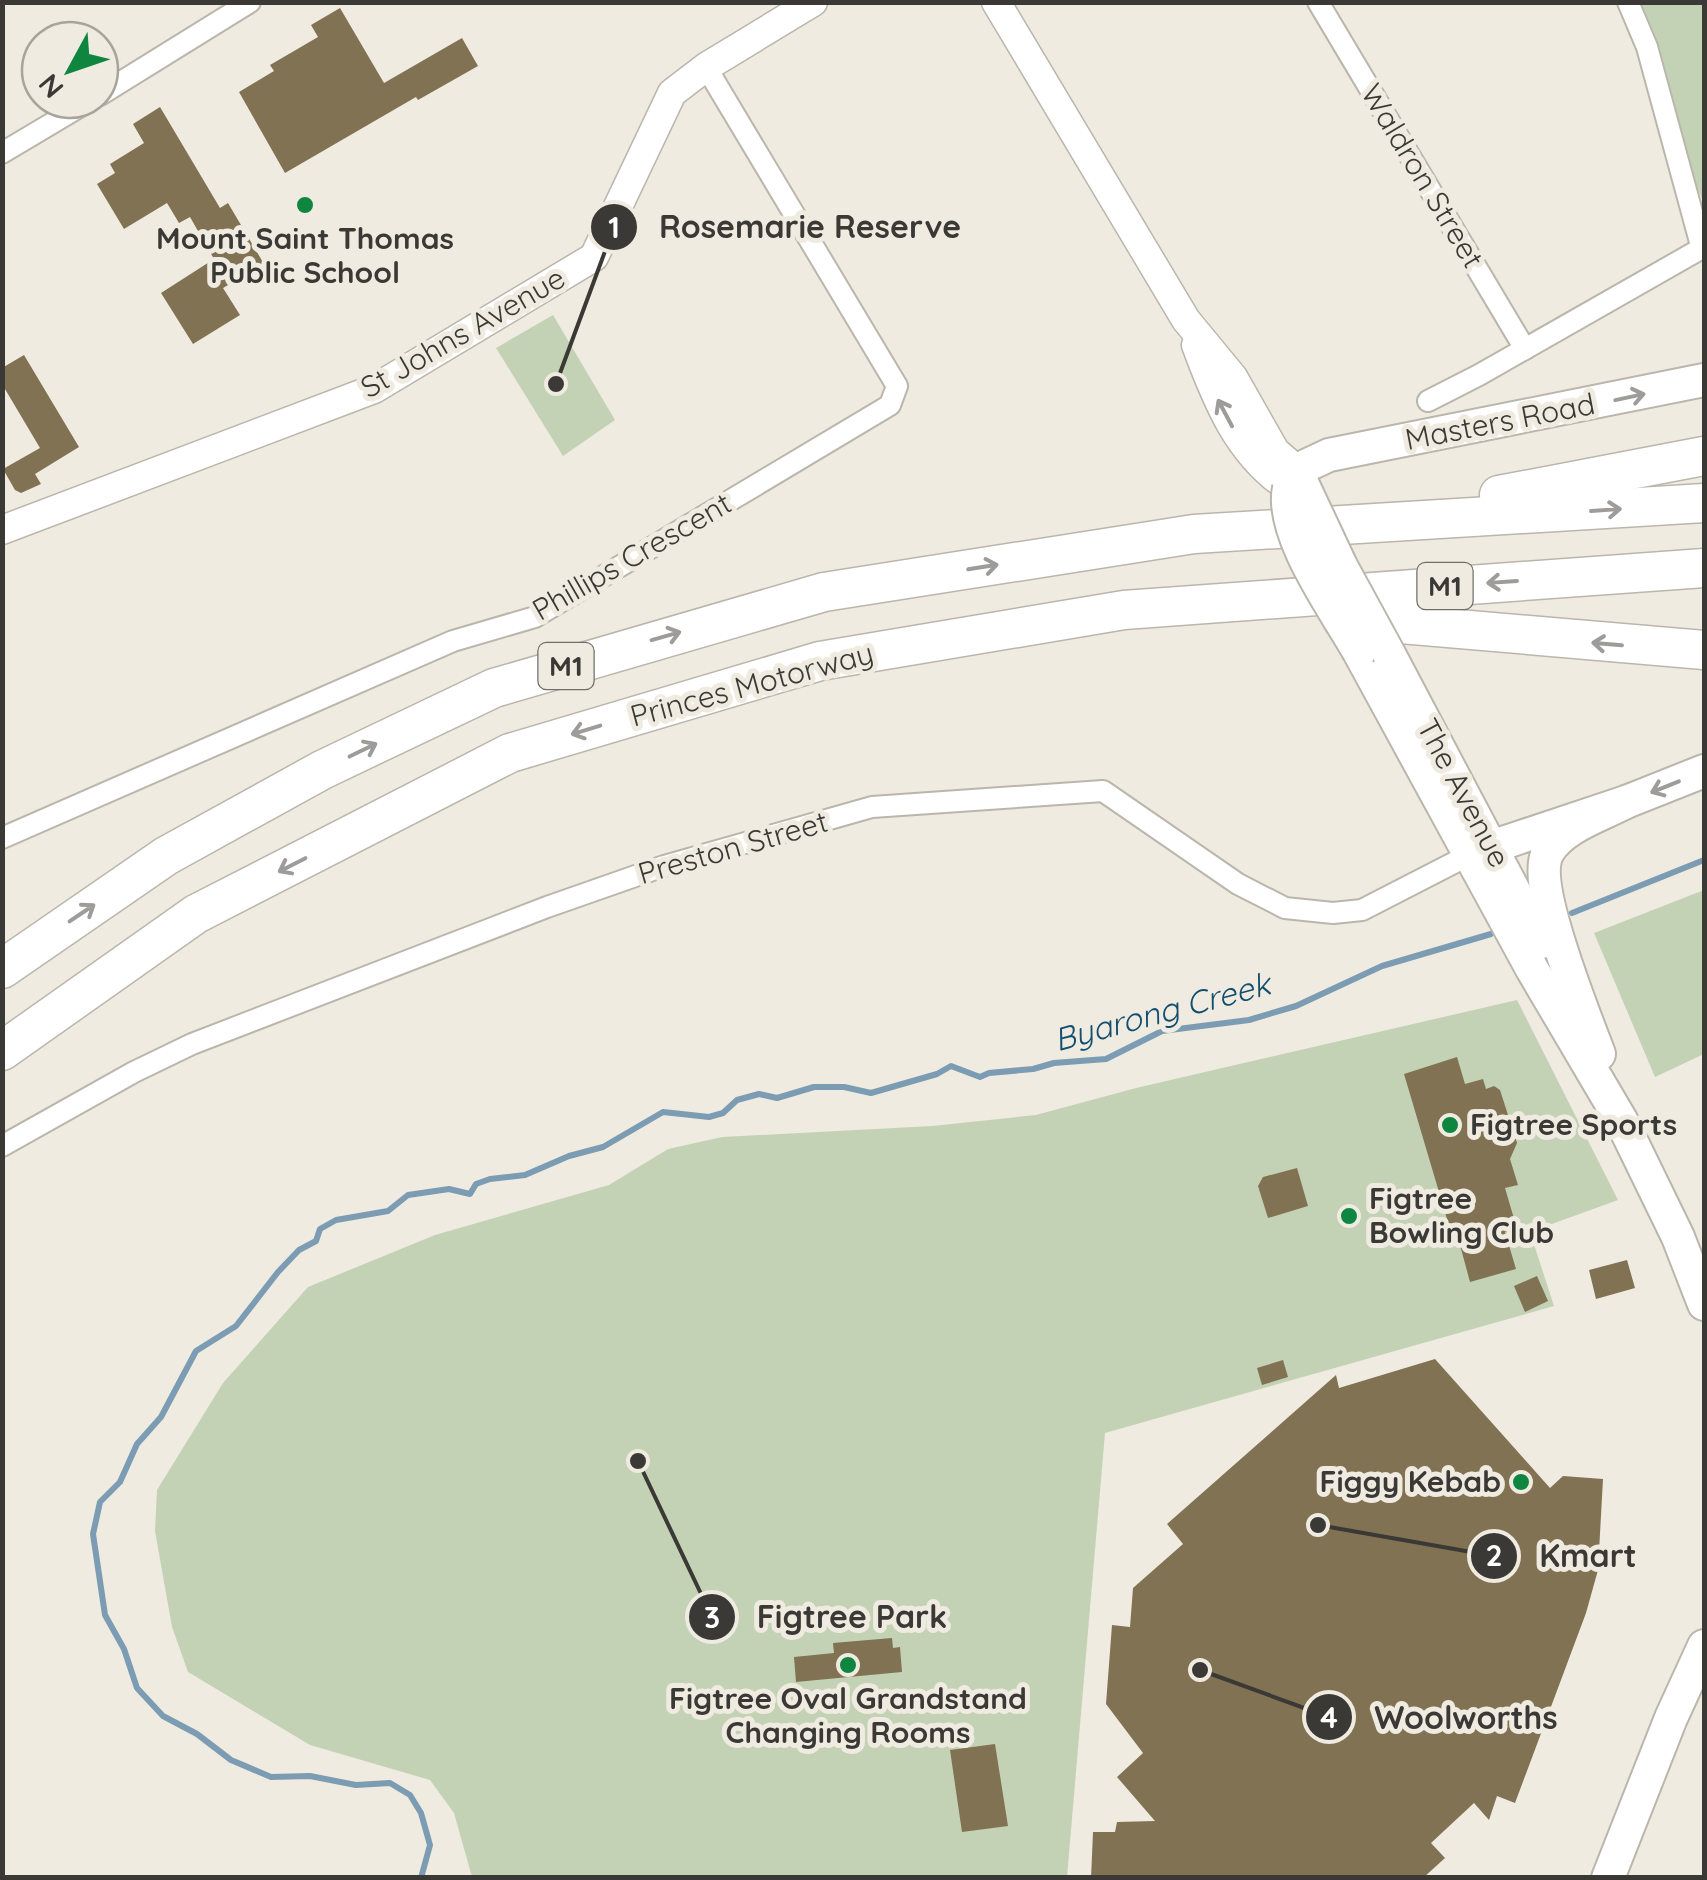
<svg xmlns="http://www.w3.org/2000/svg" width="1707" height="1880" font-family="Quicksand,sans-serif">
	<rect width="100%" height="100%" fill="#f0ebe0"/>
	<g fill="#c3d2b5">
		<path d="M1641,3H1704V204L1689,167L1653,31Z"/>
		<path d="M553,315L615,420L563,456L496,348Z"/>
		<path d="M1704,890V1054L1655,1077L1594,933Z"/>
		<path d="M1517,1000L1618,1200L1530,1232L1554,1306L1105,1433L1067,1877H472L454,1813L430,1780L310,1745L188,1672L172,1627L155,1531L157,1490L223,1383L308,1287L435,1235L609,1185L668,1149L722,1137L932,1126L1036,1115L1136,1088Z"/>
	</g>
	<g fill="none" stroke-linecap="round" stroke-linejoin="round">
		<g stroke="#7b9cb2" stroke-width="6">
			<path d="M1572,913L1704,860"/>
			<path d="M421,1878L430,1845L421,1813L410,1795L390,1783L356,1785L310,1776L271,1777L231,1760L197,1734L163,1716L137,1688L124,1649L105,1615L93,1534L100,1502L120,1482L137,1444L161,1417L196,1351L236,1326L278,1272L299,1250L316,1241L320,1229L336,1220L388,1211L408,1195L449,1189L470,1194L476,1184L490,1179L525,1175L569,1156L603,1147L663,1112L709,1117L723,1113L737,1100L759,1094L777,1098L814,1087H844L871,1093L937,1074L951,1066L980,1077L989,1073L1033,1069L1054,1063L1106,1059L1162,1031L1249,1020L1296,1006L1382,966L1491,934"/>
		</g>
	</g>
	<g fill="#817253">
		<path d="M340,8L384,83L462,38L478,66L418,100L416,97L285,173L239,92L274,71L270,65L318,37L311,25Z"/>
		<path d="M160,107L220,208L228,203L264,264L223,288L240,315L193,344L161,293L214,259L190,217L179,223L167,203L124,229L97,184L115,173L110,164L144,143L133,124Z"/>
		<path d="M24,355L79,447L35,474L41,484L21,493L15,490L3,469L40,448L2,384V368Z"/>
		<path d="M1457,1057L1465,1084L1483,1079L1486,1089L1494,1086L1500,1090L1517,1143L1510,1159L1518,1185L1505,1188L1515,1222L1507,1225L1509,1231L1505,1232L1516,1269L1470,1282L1460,1245L1455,1246L1404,1074Z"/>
		<path d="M1297,1168L1308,1206L1268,1218L1258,1186L1263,1177Z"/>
		<path d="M1627,1260L1635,1288L1596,1299L1589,1270Z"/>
		<path d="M1537,1276L1548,1301L1525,1312L1514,1286Z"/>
		<path d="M1435,1359L1550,1488L1563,1476L1603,1479L1598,1570L1586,1613L1515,1803L1497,1796L1489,1820L1474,1803L1431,1843L1445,1858L1423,1878H1091L1093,1832H1115L1117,1822L1155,1821L1117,1777L1143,1753L1106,1704L1112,1625L1130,1627L1133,1588L1183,1544L1167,1524L1336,1375L1339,1388Z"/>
		<path d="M1283,1360L1288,1377L1262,1385L1257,1368Z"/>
		<path d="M892,1638L893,1648L900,1647L902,1672L796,1682L794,1657L834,1653L833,1643Z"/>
		<path d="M995,1744L1008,1826L962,1832L950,1750Z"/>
	</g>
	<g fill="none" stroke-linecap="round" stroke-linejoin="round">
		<g stroke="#bbb6ac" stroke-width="24">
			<g id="street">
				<path d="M1318,2L1525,349"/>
				<path d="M1628,2L1647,47L1702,249"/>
				<path d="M100,95L250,2"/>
				<path d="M2,153L91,100"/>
				<path d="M1428,401L1479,375L1704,247"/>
				<path d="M2,838L453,641L535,617L890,405L897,386L706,67"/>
				<path d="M2,1146L134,1072L192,1044L547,907L664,866L872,807L1103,791L1238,884L1285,908L1333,913L1362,910L1469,855"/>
			</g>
		</g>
		<g stroke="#bbb6ac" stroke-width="31">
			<g id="secondary">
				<path d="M996,2L1186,320L1233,377L1275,451L1297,470"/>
				<path d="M1196,345C1216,399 1238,455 1289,488"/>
				<path d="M2,530L374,389L594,257L672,93L706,67L813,2"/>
			</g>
		</g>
		<g stroke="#bbb6ac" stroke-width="36">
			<g id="primary">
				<path d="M1289,488L1297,470L1329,455L1704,380"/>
				<path d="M1359,652L1532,969L1621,1120L1678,1237L1704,1304"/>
				<path d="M1389,654L1541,942"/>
				<path d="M1473,853L1626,802L1704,771"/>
				<path d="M1599,1054C1585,1016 1530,884 1548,852C1562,827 1602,815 1626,802"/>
				<path d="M1608,1878L1671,1718L1704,1646"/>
			</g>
		</g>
		<g stroke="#bbb6ac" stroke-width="41">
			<g id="highway">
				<path d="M1499,495L1704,456"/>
				<path d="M1342,619L1704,650"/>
				<path d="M2,969L166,856L322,770L494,688L824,592L1194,534L1704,503"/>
				<path d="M2,1051L196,914L510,753L820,661L1124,610L1704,568"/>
			</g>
		</g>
		<use href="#street" stroke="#fff" stroke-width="20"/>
		<use href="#secondary" stroke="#fff" stroke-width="28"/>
		<use href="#primary" stroke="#fff" stroke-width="32"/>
		<use href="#highway" stroke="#fff" stroke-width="38"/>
		<g stroke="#bbb6ac" stroke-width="36" stroke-linecap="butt">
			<g id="primary-bridge">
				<path d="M1303,485L1341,566L1389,654"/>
				<path d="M1289,488C1279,534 1336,611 1359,652"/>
			</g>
		</g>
		<use href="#primary-bridge" stroke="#fff" stroke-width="32"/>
	</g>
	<defs><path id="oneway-shaft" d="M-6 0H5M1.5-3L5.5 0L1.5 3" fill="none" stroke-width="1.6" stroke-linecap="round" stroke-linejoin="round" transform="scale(2.5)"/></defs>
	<g stroke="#9d9c9a">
		<use href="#oneway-shaft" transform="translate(1630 397) rotate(-12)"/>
		<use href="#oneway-shaft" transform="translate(1225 413) rotate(-118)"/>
		<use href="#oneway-shaft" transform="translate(1606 510) rotate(-4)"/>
		<use href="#oneway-shaft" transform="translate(983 567) rotate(-9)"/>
		<use href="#oneway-shaft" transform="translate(1502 582) rotate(176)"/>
		<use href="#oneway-shaft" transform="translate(666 636) rotate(-16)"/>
		<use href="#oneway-shaft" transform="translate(1607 644) rotate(-175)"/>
		<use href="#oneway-shaft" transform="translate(586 730) rotate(163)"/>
		<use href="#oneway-shaft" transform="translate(363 750) rotate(-26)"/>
		<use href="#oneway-shaft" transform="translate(1665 787) rotate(158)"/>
		<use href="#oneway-shaft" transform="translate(292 865) rotate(153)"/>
		<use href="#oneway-shaft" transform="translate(82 913) rotate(-34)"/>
	</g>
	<g fill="#0f863f" stroke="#f0ebe0" stroke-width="4">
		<circle cx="305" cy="205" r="10"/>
		<circle cx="1450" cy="1125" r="10"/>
		<circle cx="1349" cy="1216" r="10"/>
		<circle cx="1521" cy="1482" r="10"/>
		<circle cx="848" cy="1665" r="10"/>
	</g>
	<g text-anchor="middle" stroke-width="10" stroke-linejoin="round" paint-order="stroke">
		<g fill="#f0ebe0" stroke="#716e68" stroke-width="2.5">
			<rect x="1417.5" y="563" width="55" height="46" rx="8"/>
			<rect x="538.5" y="643" width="55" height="46" rx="8"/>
		</g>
		<g font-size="28" font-weight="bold" fill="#3b3935">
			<text x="1445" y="596">M1</text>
			<text x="566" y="676">M1</text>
		</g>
		<g font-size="30" fill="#3b3935" stroke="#f0ebe0">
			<text transform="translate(1422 176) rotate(59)" y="10">Waldron Street</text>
			<text transform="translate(463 333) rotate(-30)" y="10">St Johns Avenue</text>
			<text transform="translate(1500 422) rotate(-11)" y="10">Masters Road</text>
			<text transform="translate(632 557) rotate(-30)" y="10">Phillips Crescent</text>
			<text transform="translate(752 685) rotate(-15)" y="10">Princes Motorway</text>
			<text transform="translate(1463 793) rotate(62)" y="10">The Avenue</text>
			<text transform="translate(733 848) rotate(-16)" y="10">Preston Street</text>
		</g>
		<g font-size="30" font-weight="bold" fill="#3b3935" stroke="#f0ebe0">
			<text x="305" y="249">Mount Saint Thomas<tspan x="305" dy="34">Public School</tspan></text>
			<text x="1470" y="1135" text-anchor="start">Figtree Sports</text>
			<text x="1369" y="1209" text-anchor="start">Figtree<tspan x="1369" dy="34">Bowling Club</tspan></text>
			<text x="1501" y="1492" text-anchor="end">Figgy Kebab</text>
			<text x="848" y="1709">Figtree Oval Grandstand<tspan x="848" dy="34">Changing Rooms</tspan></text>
		</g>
		<g font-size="32" font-style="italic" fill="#124e6e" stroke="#f0ebe0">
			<text transform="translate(1162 1012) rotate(-15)" y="11">Byarong Creek</text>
		</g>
	</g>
	<path fill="none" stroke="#3b3935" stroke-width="4" d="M556 384L614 227M1318 1525L1494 1556M638 1461L712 1617M1200 1670L1329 1717"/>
	<g fill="#3b3935" stroke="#f0ebe0" stroke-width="4">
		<circle cx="556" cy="384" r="10"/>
		<circle cx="1318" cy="1525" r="10"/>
		<circle cx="638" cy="1461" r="10"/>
		<circle cx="1200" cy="1670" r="10"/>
		<circle cx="614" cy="227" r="25"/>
		<circle cx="1494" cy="1556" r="25"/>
		<circle cx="712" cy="1617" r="25"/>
		<circle cx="1329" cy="1717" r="25"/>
	</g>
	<g font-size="30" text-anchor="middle" font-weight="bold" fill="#fff">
		<text x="614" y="238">1</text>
		<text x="1494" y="1566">2</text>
		<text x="712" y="1628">3</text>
		<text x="1329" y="1728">4</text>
	</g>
	<g font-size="32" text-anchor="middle" font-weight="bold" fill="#3b3935" stroke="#f0ebe0" stroke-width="10" stroke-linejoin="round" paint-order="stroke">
		<text x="810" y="238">Rosemarie Reserve</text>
		<text x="1588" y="1567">Kmart</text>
		<text x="852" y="1628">Figtree Park</text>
		<text x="1466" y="1729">Woolworths</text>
	</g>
	<rect width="1707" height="1880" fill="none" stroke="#3b3935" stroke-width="10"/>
	<g transform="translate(70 70) rotate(230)"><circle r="48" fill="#f0ebe0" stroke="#a8a49c" stroke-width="2.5"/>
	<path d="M0-8L18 38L0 25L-18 38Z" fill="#0f863f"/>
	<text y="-15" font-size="28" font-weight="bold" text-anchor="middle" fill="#3b3935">N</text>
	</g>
</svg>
